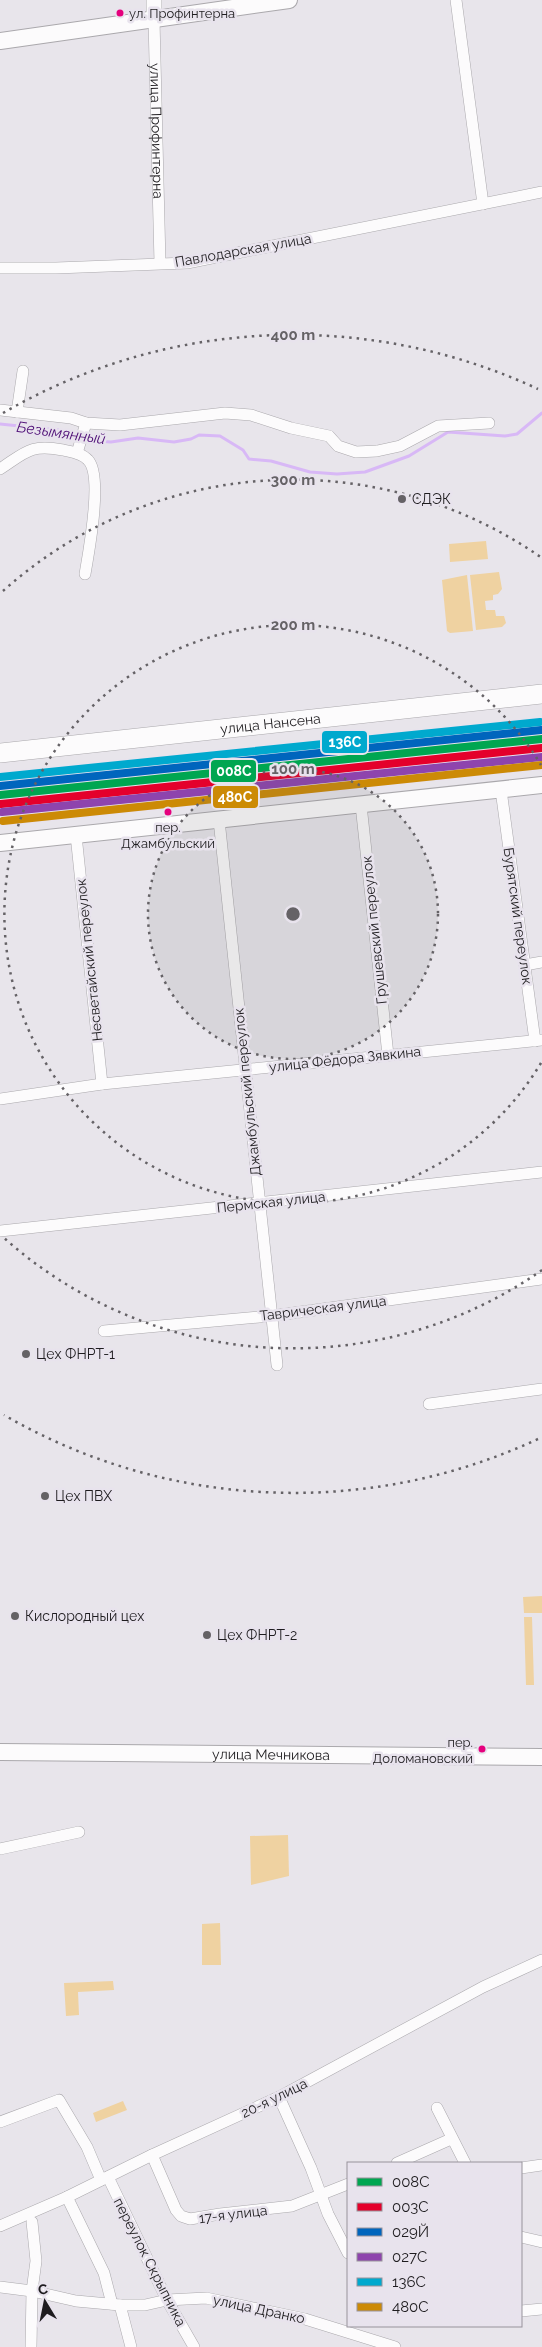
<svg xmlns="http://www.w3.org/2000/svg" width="542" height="2347" font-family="Raleway,sans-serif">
	<rect width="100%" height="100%" fill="#e8e5eb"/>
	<g fill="#efd2a1">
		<path d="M486,541L488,559L450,562L449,544Z"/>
		<path d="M499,572L502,589L498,594L493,595V600L485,601L486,610H495L496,616H504L506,623L502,627L476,630L470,575Z"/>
		<path d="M467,575L473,631L450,633L447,631L442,580Z"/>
		<path d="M542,1596V1613H524L523,1597Z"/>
		<path d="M524,1617H532L534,1685H526Z"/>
		<path d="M288,1835L289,1876L251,1885L250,1836Z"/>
		<path d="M220,1923L221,1965H202V1924Z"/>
		<path d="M113,1981L114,1990L78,1992L79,2015L66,2016L64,1983Z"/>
		<path d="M123,2101L127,2110L96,2122L93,2113Z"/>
	</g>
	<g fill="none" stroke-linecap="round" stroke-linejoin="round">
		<path stroke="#d8b8f6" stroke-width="3" d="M0,424L58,430L97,441L111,442L138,438L174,442L191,439L199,435L220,436L243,450L249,459L271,461L310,472L337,474L365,472L409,456L448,432L505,436L517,434L542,413"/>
		<g stroke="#aaa8ac" stroke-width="12">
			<g id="minor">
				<path d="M456,0L483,204"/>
				<path id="s1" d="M154,20L160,263"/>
				<path d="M0,268H56L187,263L542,192"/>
				<path d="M0,410L71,418L86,423L120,425L225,413L251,415L291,428L329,436L338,446L356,452L377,451L400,446L438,426L489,423"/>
				<path d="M17,412L23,371"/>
				<path d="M77,453L86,423"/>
				<path d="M0,469C26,452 30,444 63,450C72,452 82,453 88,460C103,475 89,551 85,574"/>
				<path d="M501,790L535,1041"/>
				<path d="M361,805L388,1055"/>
				<path d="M219,820L277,1365"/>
				<path d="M76,835L102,1084"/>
				<path d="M525,965L542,962"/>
				<path d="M0,1099L102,1084L542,1040"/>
				<path d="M0,1231L542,1172"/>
				<path d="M104,1331L271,1316L542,1279"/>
				<path d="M429,1404L542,1389"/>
				<path d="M0,1849L79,1832"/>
				<path d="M279,2097L311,2168L328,2214L348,2253"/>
				<path d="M437,2108L465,2163"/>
				<path d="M0,2122L59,2100L87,2147L101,2180"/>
				<path d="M152,2155L176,2210L181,2216L190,2219L220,2214L292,2206L348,2184"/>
				<path d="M397,2163L451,2139"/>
				<path d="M521,2168L542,2165"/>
				<path d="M108,2177L167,2300L194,2347"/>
				<path d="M67,2197L104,2273L112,2304"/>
				<path d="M0,2226L67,2197L152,2155L279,2097L483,1987L542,1960"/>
				<path d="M521,2237L542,2242"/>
				<path d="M0,2287L32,2291L76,2301L120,2305H145L167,2300L206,2298L305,2319L395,2347"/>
				<path d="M120,2305L131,2347"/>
				<path d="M521,2311L542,2309"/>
				<path d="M31,2347L32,2291L36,2261L32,2222"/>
			</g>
		</g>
		<g stroke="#aaa8ac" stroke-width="16">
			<path id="tertiary" d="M154,0V20"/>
		</g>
		<g stroke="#aaa8ac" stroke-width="18">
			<g id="secondary">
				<path d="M0,41L289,0"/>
				<path d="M0,843L542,785"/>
				<path id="s2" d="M0,1752L542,1757"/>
			</g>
		</g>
		<g stroke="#aaa8ac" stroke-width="20">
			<g id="primary">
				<path id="s3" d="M0,753L542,694"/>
			</g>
		</g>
		<use href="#minor" stroke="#fcfbfc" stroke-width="11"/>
		<use href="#tertiary" stroke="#fcfbfc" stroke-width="15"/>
		<use href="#secondary" stroke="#fcfbfc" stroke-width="16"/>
		<use href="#primary" stroke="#fcfbfc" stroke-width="19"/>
		<g stroke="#e8e3ed" stroke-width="11">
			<path id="rail-1" d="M0,795L542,739"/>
		</g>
		<g stroke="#e8e3ed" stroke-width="11">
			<path id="rail-2" d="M1,804L542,748"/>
		</g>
		<g stroke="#e8e3ed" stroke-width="11">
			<path id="rail-3" d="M0,786L541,730"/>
		</g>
		<g stroke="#e8e3ed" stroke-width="11">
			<path id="rail-4" d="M2,812L542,757"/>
		</g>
		<g stroke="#e8e3ed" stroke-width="11">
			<path id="rail-5" d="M0,777L540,722"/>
		</g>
		<g stroke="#e8e3ed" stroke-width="11">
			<path id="rail-6" d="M3,821L542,765"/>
		</g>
		<use href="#rail-1" stroke="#00a651" stroke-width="8"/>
		<use href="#rail-2" stroke="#e4002b" stroke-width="8"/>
		<use href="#rail-3" stroke="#0065bd" stroke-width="8"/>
		<use href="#rail-4" stroke="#8e44ad" stroke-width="8"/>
		<use href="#rail-5" stroke="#00a9ce" stroke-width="8"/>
		<use href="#rail-6" stroke="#cc8a06" stroke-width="8"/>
	</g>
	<circle cx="293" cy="914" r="145" fill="#656266" fill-opacity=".12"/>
	<g fill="none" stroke="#656266" stroke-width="2.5" stroke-dasharray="2.5 5">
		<circle cx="293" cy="914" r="145"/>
		<path d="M541 1063A289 289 0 1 1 541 765"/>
		<path d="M542 1270A434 434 0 0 1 3 1237M3 591A434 434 0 0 1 542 558"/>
		<path d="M538 1439A579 579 0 0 1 4 1415M3 413A579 579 0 0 1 538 389"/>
	</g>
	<g fill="#e5007d" stroke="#e8e3ed" stroke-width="2">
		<circle cx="120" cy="13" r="4.5"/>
		<circle cx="168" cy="812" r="4.5"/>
		<circle cx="482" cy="1749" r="4.5"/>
	</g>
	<g fill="#656266" stroke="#e8e3ed" stroke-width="2">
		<circle cx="402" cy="499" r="5"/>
		<circle cx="26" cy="1354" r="5"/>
		<circle cx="45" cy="1496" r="5"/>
		<circle cx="15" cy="1616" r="5"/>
		<circle cx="207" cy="1635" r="5"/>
	</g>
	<g text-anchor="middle" stroke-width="5" stroke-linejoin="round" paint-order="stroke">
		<g font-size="13" fill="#1e1c1f" stroke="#e8e3ed" text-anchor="start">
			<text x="129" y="18">ул. Профинтерна</text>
			<text x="168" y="832" text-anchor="middle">пер.<tspan x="168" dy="16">Джамбульский</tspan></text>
			<text x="473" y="1747" text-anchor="end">пер.<tspan x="473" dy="16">Доломановский</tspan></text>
		</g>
		<g font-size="14" fill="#1e1c1f" stroke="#e8e3ed">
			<text dy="5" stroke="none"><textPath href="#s1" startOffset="111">улица Профинтерна</textPath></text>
			<text transform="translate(243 250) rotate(-10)" y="5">Павлодарская улица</text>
			<text dy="5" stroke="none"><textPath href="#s3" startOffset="272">улица Нансена</textPath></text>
			<text transform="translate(518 916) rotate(82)" y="5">Бурятский переулок</text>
			<text transform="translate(374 930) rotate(-96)" y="5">Грушевский переулок</text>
			<text transform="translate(89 960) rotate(-96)" y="5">Несветайский переулок</text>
			<text transform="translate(345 1059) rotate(-6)" y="5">улица Фёдора Зявкина</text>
			<text transform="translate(247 1092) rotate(-96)" y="5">Джамбульский переулок</text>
			<text transform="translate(271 1202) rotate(-6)" y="5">Пермская улица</text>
			<text transform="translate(323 1308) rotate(-7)" y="5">Таврическая улица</text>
			<text dy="5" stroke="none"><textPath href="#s2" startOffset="271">улица Мечникова</textPath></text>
			<text transform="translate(274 2098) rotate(-26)" y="5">20-я улица</text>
			<text transform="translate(233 2214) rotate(-7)" y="5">17-я улица</text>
			<text transform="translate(150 2262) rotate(63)" y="5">переулок Скрыпника</text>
			<text transform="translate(259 2309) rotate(12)" y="5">улица Дранко</text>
		</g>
		<g font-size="14" fill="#1e1c1f" stroke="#e8e3ed" text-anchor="start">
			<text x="412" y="504">СДЭК</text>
			<text x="36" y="1359">Цех ФНРТ-1</text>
			<text x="55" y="1501">Цех ПВХ</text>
			<text x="25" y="1621">Кислородный цех</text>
			<text x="217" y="1640">Цех ФНРТ-2</text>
		</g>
		<g font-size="15" font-style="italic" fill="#4e0e76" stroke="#e8e3ed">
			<text transform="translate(61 433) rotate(8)" y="5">Безымянный</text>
		</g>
	</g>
	<circle cx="293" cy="914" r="8" fill="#656266" stroke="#e8e3ed" stroke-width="2.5"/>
	<g font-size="15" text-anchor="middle" font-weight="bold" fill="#656266" stroke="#e8e3ed" stroke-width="5" stroke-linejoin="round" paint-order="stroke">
		<text x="293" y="340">400 m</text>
		<text x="293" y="485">300 m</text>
		<text x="293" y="630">200 m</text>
		<text x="293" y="774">100 m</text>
	</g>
	<g stroke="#e8e3ed" stroke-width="2">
		<rect x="321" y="730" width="47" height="24" rx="5" fill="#00a9ce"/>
		<rect x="210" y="759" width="47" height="24" rx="5" fill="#00a651"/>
		<rect x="212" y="785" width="47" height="24" rx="5" fill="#cc8a06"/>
	</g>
	<g font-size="14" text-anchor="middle" font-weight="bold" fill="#fff">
		<text x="345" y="747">136С</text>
		<text x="234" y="776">008С</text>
		<text x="235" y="802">480С</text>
	</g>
	<rect x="347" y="2162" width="175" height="165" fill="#e8e3ed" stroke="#97939b"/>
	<rect x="357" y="2178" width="25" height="8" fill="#00a651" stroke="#97939b"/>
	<text x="392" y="2187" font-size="15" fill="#1e1c1f">008С</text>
	<rect x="357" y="2203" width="25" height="8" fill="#e4002b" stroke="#97939b"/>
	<text x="392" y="2212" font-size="15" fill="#1e1c1f">003С</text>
	<rect x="357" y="2228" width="25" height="8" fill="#0065bd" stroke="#97939b"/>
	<text x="392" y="2237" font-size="15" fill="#1e1c1f">029Й</text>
	<rect x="357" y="2253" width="25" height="8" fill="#8e44ad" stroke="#97939b"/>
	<text x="392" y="2262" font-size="15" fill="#1e1c1f">027С</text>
	<rect x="357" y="2278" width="25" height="8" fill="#00a9ce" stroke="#97939b"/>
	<text x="392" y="2287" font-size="15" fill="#1e1c1f">136С</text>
	<rect x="357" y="2303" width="25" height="8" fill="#cc8a06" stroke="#97939b"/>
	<text x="392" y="2312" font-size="15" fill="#1e1c1f">480С</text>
	<g transform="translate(45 2302) rotate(350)" stroke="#e8e3ed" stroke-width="4" paint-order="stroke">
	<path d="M0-4L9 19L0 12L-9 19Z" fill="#1e1c1f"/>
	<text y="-8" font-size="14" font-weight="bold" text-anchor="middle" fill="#1e1c1f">С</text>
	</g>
</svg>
